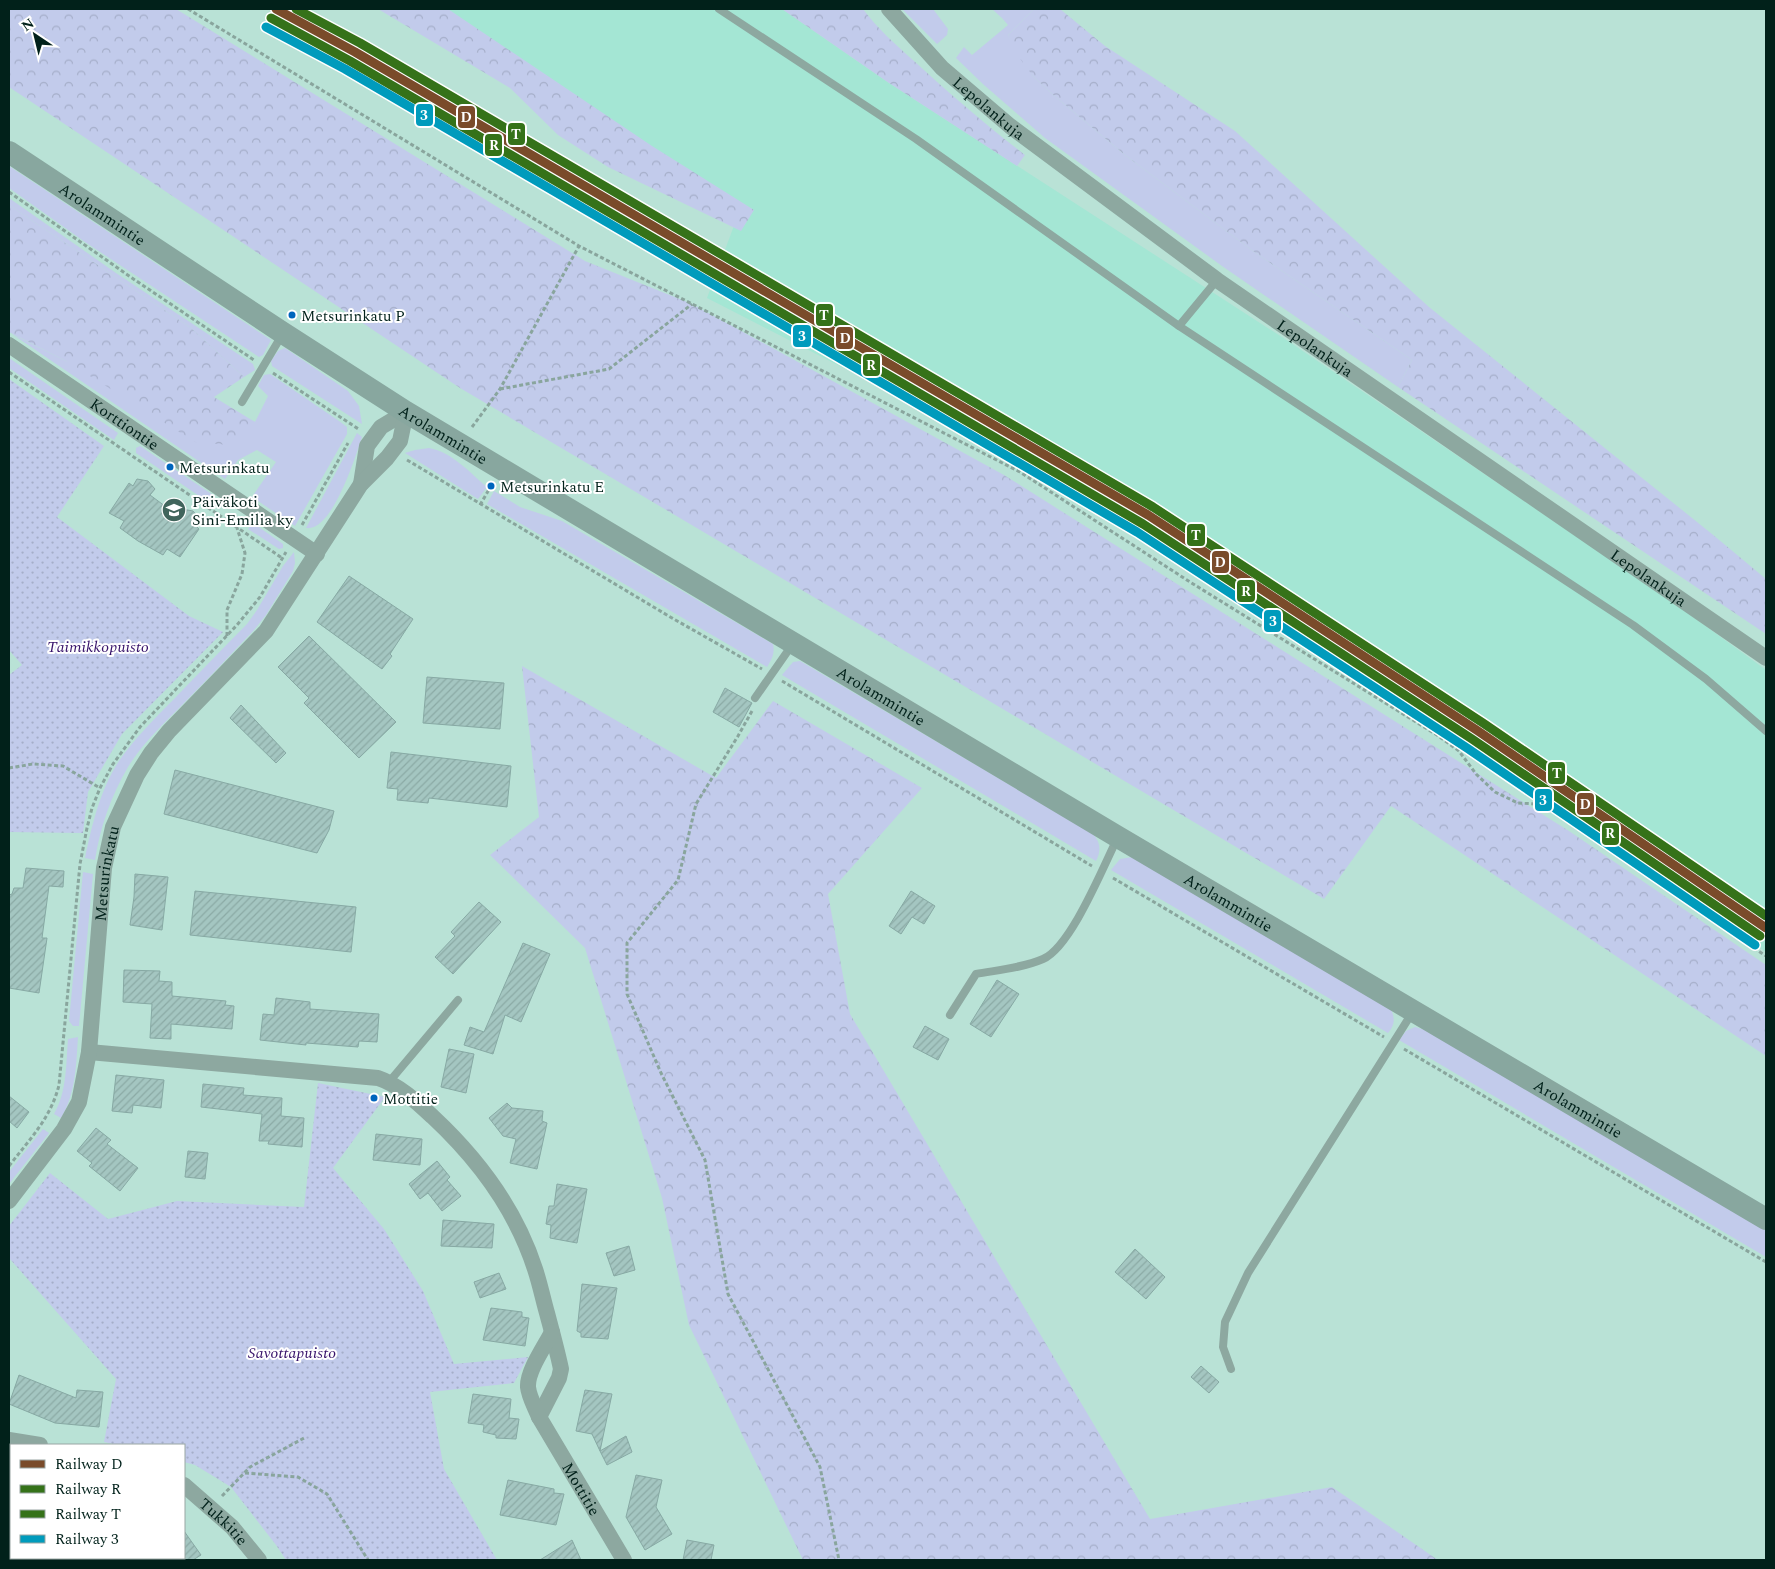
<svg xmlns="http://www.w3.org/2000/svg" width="1775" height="1569" font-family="Spectral,serif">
	<defs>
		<pattern id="forest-crowns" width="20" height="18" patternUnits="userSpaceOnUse" patternTransform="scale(1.25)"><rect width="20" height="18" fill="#c2cbeb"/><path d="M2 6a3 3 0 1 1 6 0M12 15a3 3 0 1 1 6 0" fill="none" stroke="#a5aec9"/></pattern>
		<pattern id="park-dots" width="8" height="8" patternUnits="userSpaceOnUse" patternTransform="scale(1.25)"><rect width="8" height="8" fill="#c2cbeb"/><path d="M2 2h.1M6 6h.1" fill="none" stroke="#a5aec9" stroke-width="1.8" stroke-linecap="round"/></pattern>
		<pattern id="building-hatch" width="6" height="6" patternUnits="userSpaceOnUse" patternTransform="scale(1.25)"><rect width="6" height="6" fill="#a4c6c1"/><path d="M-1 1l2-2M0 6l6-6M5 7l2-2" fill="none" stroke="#8baaa5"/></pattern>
	</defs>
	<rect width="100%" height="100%" fill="#b9e2d6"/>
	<path fill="#a4e6d4" d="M431,9H782L889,83L1288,341L1666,597L1766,670V952L1551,808L1334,660L1000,448L707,298L735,223Z"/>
	<g fill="#c2cbeb">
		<path d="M902,9H933L948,29L947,35L937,44Z"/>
		<path d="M992,9H1034L1008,35L1033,76L1051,93L1125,155L1253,251L1412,360L1398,387L1222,266L1045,138L984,85L956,58L964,47L972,55L1008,25L1002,18Z"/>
		<path d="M9,166L271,340L263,355L259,357L85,242L9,188Z"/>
		<path d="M9,198L116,273L253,364L255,370L244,377L191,328L9,205Z"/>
		<path d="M12,334L66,361L255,422L268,396L258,386L264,375L270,374L339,421L347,427V434L295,526L252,497L276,462L257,450L238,460L225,479Z"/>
		<path d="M285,348L348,391L359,406L362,424L272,366L271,361L278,351Z"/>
		<path d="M9,358L118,433L114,440L9,368Z"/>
		<path d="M357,433L362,437C355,458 332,532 306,528Z"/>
		<path d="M140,446L213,495L208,502L136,453V448Z"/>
		<path d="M429,448C452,452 469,472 487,487L478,499L405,453L415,450Z"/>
		<path d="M494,491L520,507L562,521L773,644C775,653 772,659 767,667L487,504Z"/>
		<path d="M253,523L283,544V548L279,549L248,529Z"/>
		<path d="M294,552L295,563L293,571L266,615L254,630C230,655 207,680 183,704C164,723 142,744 128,767C111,796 100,827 95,860L85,858C92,825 100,790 119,761C135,738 155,718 175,698C199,673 223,648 247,624L257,610L283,566Z"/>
		<path d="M800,661L1093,834C1101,843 1101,851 1096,861L782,675L793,662Z"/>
		<path d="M1133,857L1391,1009C1395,1019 1395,1025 1388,1033L1111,870L1120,859Z"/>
		<path d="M83,872L93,874L79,1026H73L69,1021Z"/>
		<path d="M1415,1027L1425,1030L1766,1231V1257L1399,1040L1406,1031Z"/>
		<path d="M78,1037C76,1065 76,1093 61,1118L54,1114C67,1092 66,1064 68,1039Z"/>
		<path d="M43,1129L49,1133L9,1184V1172Z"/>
	</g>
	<g fill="url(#forest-crowns)">
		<path d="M9,9H176L585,261L692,304L1004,475L1569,831L1766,965V1056L1391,806L1324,899L460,388L9,87Z"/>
		<path d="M378,9H448L652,146L754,210L741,231L608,167L558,135L510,88Z"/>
		<path d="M782,9H863C877,28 896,45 914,61C950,94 986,125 1025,155L1017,166L889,83Z"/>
		<path d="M1034,9H1060L1105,46L1235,131L1429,307L1712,534L1766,579V634L1398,387L1412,360L1253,251L1125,155L1051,93L1033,76L1018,56L1008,35Z"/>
		<path d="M9,205L191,328L244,377L214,397L255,422L229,445L195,442L66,361L9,332Z"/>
		<path d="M522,666L716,778L773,701L922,788L828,894L850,1014L1150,1519L1332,1487L1438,1560H803L689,1325L662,1198L585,948L490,855L539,817Z"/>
	</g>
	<g fill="url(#park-dots)">
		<path d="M9,379L104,446L57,517L189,616L223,632L122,734L88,792L83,833L9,832V675L22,665L9,650Z"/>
		<path d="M318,1083L385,1097L333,1168L384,1229L423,1291L454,1364L528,1357L514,1383L430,1392L444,1469L497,1560H286L276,1545L231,1487L195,1465L184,1462V1445H118L104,1442L116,1379L9,1258V1226L50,1173L108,1219L177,1201L304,1207Z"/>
		<path d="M61,1558H109L144,1560H60Z"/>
	</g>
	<g fill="url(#building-hatch)" stroke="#87a9a4">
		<path d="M137,479L148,481L155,489L150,495L177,515L182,509L193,511L201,520L196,526L199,529L180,557L167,549L163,555L138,541L120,528L124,521L109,513L129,483L133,486Z"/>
		<path d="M349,576L413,619L390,654L392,656L382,669L317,622Z"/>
		<path d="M309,636L396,722L359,758L304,703L309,698L278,667Z"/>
		<path d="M427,677L504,683L500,729L423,723Z"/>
		<path d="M725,688L752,703L739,727L713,712Z"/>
		<path d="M241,705L286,753L276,763L230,718Z"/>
		<path d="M391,752L511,766L507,807L429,798L428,803L397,800L398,789L387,788Z"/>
		<path d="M175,770L334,811L329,830L317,853L164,814Z"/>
		<path d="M26,868L64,871L63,887L49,886L42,938H47L39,993L9,988V895L12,894L14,888H23Z"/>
		<path d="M135,874L168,877L162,930L130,925L134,897Z"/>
		<path d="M195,891L356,907L351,952L190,935Z"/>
		<path d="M911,891L935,906L924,924L912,917L901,934L889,926Z"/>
		<path d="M479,902L501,922L453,974L435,957L455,936L451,932Z"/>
		<path d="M523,943L550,954L521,1022L505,1015L493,1054L464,1045L470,1027L484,1032Z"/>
		<path d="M124,970L160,971L159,981L172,982V996L226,1001L225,1005L234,1006L232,1029L171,1024V1039L150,1038L152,1004L123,1002Z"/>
		<path d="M997,980L1019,994L991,1037L970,1024Z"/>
		<path d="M276,998L310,1002V1009L379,1014L377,1042L359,1041L358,1047L306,1043V1045L260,1040L263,1014L274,1015Z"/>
		<path d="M925,1026L949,1039L938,1060L913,1047Z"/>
		<path d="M449,1049L474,1054L466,1093L441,1087Z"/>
		<path d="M116,1075L164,1080L161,1108L133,1105L132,1113L112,1111Z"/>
		<path d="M203,1084L244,1088L243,1095L282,1098L281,1116L304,1118L302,1147L268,1144L269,1141H259L262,1114L201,1107Z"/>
		<path d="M9,1096L29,1112L17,1128L9,1121Z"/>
		<path d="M507,1103L512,1108L543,1111L542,1121L547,1123L537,1169L510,1163L516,1139L503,1136L489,1118Z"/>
		<path d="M96,1128L111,1140L107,1144L138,1168L120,1191L89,1166L92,1163L77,1151Z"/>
		<path d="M376,1134L422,1139L420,1165L373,1160Z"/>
		<path d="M188,1151L208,1153L205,1179L185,1177Z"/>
		<path d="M437,1161L450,1177L447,1180L461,1196L442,1211L428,1193L420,1199L409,1184Z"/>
		<path d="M557,1184L587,1189L577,1243L550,1238L551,1225L546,1224L549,1206H554Z"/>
		<path d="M443,1220L494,1224L492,1248L441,1246Z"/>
		<path d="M629,1246L635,1270L614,1276L606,1253Z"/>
		<path d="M1135,1249L1165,1277L1146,1299L1115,1272Z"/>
		<path d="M499,1273L506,1289L480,1298L474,1282Z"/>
		<path d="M582,1284L617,1288L608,1339L581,1337V1333L577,1331Z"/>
		<path d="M491,1308L522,1312V1317L529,1318L525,1346L483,1340Z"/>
		<path d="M1201,1366L1219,1382L1209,1393L1191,1377Z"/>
		<path d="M19,1375L76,1398L77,1390L103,1392L99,1427L55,1423L9,1404Z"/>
		<path d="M585,1390L612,1394L600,1451L592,1434L576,1431Z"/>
		<path d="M473,1394L511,1399L509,1418L519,1419L516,1439L496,1438V1435L483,1432L484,1425L468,1423Z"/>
		<path d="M626,1436L632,1452L607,1465L600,1451Z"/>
		<path d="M636,1475L662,1480L656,1507L672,1534L645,1550L626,1517Z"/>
		<path d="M508,1480L554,1489V1493L564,1494L556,1525L500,1515Z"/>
		<path d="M184,1531L201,1555L193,1560H184Z"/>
		<path d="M572,1540L581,1560H540Z"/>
		<path d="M687,1540L714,1545L711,1560H683Z"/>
	</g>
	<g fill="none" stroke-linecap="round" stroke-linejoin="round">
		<g stroke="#89a59d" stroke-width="3" stroke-dasharray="4 2.5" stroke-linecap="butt">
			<path d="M188,9L579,246L1020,472L1190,582L1437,735L1459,751L1476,774L1495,792L1518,803L1536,804L1576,822L1718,924L1766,956"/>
			<path d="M9,192L132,278L254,360"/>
			<path d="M9,372L282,558"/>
			<path d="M273,373L360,430"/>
			<path d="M500,389L609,369L692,304"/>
			<path d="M472,427L500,389L579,246"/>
			<path d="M407,460L672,618L762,669"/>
			<path d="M480,505L491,486"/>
			<path d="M302,525L348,443"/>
			<path d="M227,636V610L242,574L245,553L237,528"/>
			<path d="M782,681L1092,866"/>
			<path d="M752,711L738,736L696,804L678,880L627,943V994L661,1073L705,1160L728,1294L820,1467L839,1560"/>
			<path d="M9,768L33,764L63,766L100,788"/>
			<path d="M1113,878L1384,1037"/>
			<path d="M1404,1049L1766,1262"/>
			<path d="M9,1166C29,1140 51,1118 59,1085L80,864L87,828L92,808L100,788L113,764L140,727L237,625L260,597L286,552"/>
			<path d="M245,1473L298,1477L327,1494L368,1560"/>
			<path d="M222,1496L250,1467L306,1437"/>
		</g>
		<g stroke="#8da8a0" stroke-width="8">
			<path d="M719,9L916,139L1179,326L1633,625L1706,679L1766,731"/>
			<path d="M1179,326L1217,280"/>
			<path d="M242,402L282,335"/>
			<path d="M755,698L792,645"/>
			<path d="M950,1015L976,974C998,970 1022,968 1043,959C1071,947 1103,867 1117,839"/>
			<path d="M389,1082L458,1000"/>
			<path d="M1231,1369L1223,1347L1225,1322L1248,1273L1412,1013"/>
		</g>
		<g stroke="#8da8a0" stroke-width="16">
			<path id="s1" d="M889,9L942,68L1010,126L1217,280L1766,658"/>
			<path id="s2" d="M9,345L317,554"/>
			<path d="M361,484L367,446L381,427L406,412"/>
			<path d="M89,1052L378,1078C399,1085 417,1102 433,1117C478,1159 516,1210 535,1269C540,1284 543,1299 547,1313C552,1332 557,1350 561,1369L559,1378L539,1417"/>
			<path id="s3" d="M9,1201L64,1129L79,1102L89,1052L104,868L113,827L137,775L151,753L169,731L266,631L361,484L387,458L400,441L406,412"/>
			<path id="s4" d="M552,1332C545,1346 527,1371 528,1387C529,1397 535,1407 539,1417L624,1560"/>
			<path d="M9,1440L40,1445"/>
			<path id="s5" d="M184,1485L232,1527L259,1560"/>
		</g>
		<path stroke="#88a79f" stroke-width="22" id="s6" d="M9,152L283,333L406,412L1118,837L1766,1219"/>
		<g stroke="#fff" stroke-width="12">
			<path id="rail-1" d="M276,9L355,52L1148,515L1478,731L1766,928"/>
		</g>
		<g stroke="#fff" stroke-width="12">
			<path id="rail-2" d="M271,18L350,61L1143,524L1472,739L1760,936"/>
		</g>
		<g stroke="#fff" stroke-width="12">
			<path id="rail-3" d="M296,9L360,43L1153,507L1483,723L1766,916"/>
		</g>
		<g stroke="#fff" stroke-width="12">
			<path id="rail-4" d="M266,27L345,69L1137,532L1467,748L1755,945"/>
		</g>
		<use href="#rail-1" stroke="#7a4b2a" stroke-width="9"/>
		<use href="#rail-2" stroke="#357219" stroke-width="9"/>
		<use href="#rail-3" stroke="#357219" stroke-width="9"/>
		<use href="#rail-4" stroke="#009bbc" stroke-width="9"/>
	</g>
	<defs>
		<g id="school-disc" transform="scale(1.25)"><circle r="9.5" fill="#41655c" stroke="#fff"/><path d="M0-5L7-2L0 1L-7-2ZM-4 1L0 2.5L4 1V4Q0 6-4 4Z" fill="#fff"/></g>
	</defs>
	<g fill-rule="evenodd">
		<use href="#school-disc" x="174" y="510"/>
	</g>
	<g fill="#0065bd" stroke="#fff" stroke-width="2">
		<circle cx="292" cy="315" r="4.5"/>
		<circle cx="170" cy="467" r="4.5"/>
		<circle cx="491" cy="486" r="4.5"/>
		<circle cx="374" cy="1098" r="4.5"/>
	</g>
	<g text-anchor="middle" stroke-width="4" stroke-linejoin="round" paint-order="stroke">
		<g font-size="15" fill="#01211a" stroke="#fff" text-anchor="start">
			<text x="301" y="321">Metsurinkatu P</text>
			<text x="179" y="473">Metsurinkatu</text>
			<text x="500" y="492">Metsurinkatu E</text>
			<text x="383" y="1104">Mottitie</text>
		</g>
		<g font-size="16" fill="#01211a" stroke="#fff">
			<text dy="6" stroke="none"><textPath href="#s1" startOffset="141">Lepolankuja</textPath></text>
			<text dy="6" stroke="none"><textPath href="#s6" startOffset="112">Arolammintie</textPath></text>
			<text dy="6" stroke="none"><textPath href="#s1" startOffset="546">Lepolankuja</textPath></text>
			<text dy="6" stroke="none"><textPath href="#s2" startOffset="140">Korttiontie</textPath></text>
			<text dy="6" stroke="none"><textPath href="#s6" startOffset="518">Arolammintie</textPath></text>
			<text dy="6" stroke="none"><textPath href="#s1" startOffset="951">Lepolankuja</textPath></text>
			<text dy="6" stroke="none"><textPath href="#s6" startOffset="1028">Arolammintie</textPath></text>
			<text dy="6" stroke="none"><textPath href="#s3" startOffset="352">Metsurinkatu</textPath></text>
			<text dy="6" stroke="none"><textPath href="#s6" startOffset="1432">Arolammintie</textPath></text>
			<text dy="6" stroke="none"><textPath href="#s6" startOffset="1838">Arolammintie</textPath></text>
			<text dy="6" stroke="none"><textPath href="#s4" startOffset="176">Mottitie</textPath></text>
			<text dy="6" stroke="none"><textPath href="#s5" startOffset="54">Tukkitie</textPath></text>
		</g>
		<g font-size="16" fill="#01211a" stroke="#fff" text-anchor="start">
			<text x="192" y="507">Päiväkoti<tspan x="192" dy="18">Sini-Emilia ky</tspan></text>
		</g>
		<g font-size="16" font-style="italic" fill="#37126a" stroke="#fff">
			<text x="98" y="652">Taimikkopuisto</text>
			<text x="292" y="1358">Savottapuisto</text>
		</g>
	</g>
	<g stroke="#fff" stroke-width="2">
		<rect x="415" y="103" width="19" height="24" rx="5" fill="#009bbc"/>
		<rect x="457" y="105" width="19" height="24" rx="5" fill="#7a4b2a"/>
		<rect x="507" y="122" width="19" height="24" rx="5" fill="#357219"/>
		<rect x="484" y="133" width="19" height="24" rx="5" fill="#357219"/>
		<rect x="815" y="303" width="19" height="24" rx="5" fill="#357219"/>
		<rect x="792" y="324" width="20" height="24" rx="5" fill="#009bbc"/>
		<rect x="835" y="326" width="19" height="24" rx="5" fill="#7a4b2a"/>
		<rect x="862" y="353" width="19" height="24" rx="5" fill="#357219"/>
		<rect x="1186" y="523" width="20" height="24" rx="5" fill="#357219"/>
		<rect x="1211" y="550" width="19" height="24" rx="5" fill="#7a4b2a"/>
		<rect x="1236" y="579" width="20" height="24" rx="5" fill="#357219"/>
		<rect x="1263" y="609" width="19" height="24" rx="5" fill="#009bbc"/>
		<rect x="1547" y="761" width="19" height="24" rx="5" fill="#357219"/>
		<rect x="1534" y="788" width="19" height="24" rx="5" fill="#009bbc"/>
		<rect x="1576" y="792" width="19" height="24" rx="5" fill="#7a4b2a"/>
		<rect x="1601" y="822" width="19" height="24" rx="5" fill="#357219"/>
	</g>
	<g font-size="14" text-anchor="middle" font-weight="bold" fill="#fff">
		<text x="424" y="120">3</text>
		<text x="466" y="122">D</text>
		<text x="516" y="139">T</text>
		<text x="494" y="150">R</text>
		<text x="824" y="320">T</text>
		<text x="802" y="341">3</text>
		<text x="845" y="343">D</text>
		<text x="871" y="370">R</text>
		<text x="1196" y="540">T</text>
		<text x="1220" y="567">D</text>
		<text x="1246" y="596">R</text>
		<text x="1273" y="626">3</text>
		<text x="1557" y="778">T</text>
		<text x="1543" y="805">3</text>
		<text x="1585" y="809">D</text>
		<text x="1610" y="838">R</text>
	</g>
	<rect width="1775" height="1569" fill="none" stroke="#01211a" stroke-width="20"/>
	<rect x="10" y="1444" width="175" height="115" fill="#ffffff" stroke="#99a6a3"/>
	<rect x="20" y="1460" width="25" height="8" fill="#7a4b2a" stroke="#99a6a3"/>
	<text x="55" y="1469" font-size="15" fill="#01211a">Railway D</text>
	<rect x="20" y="1485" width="25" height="8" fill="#357219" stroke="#99a6a3"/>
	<text x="55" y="1494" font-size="15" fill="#01211a">Railway R</text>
	<rect x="20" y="1510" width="25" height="8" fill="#357219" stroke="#99a6a3"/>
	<text x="55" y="1519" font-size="15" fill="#01211a">Railway T</text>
	<rect x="20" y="1535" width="25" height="8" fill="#009bbc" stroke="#99a6a3"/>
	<text x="55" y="1544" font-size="15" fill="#01211a">Railway 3</text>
	<g transform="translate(35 35) rotate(325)" stroke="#ffffff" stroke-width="4" paint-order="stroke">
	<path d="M0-4L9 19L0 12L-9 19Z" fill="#01211a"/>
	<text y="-8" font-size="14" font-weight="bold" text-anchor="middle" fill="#01211a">N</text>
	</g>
</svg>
